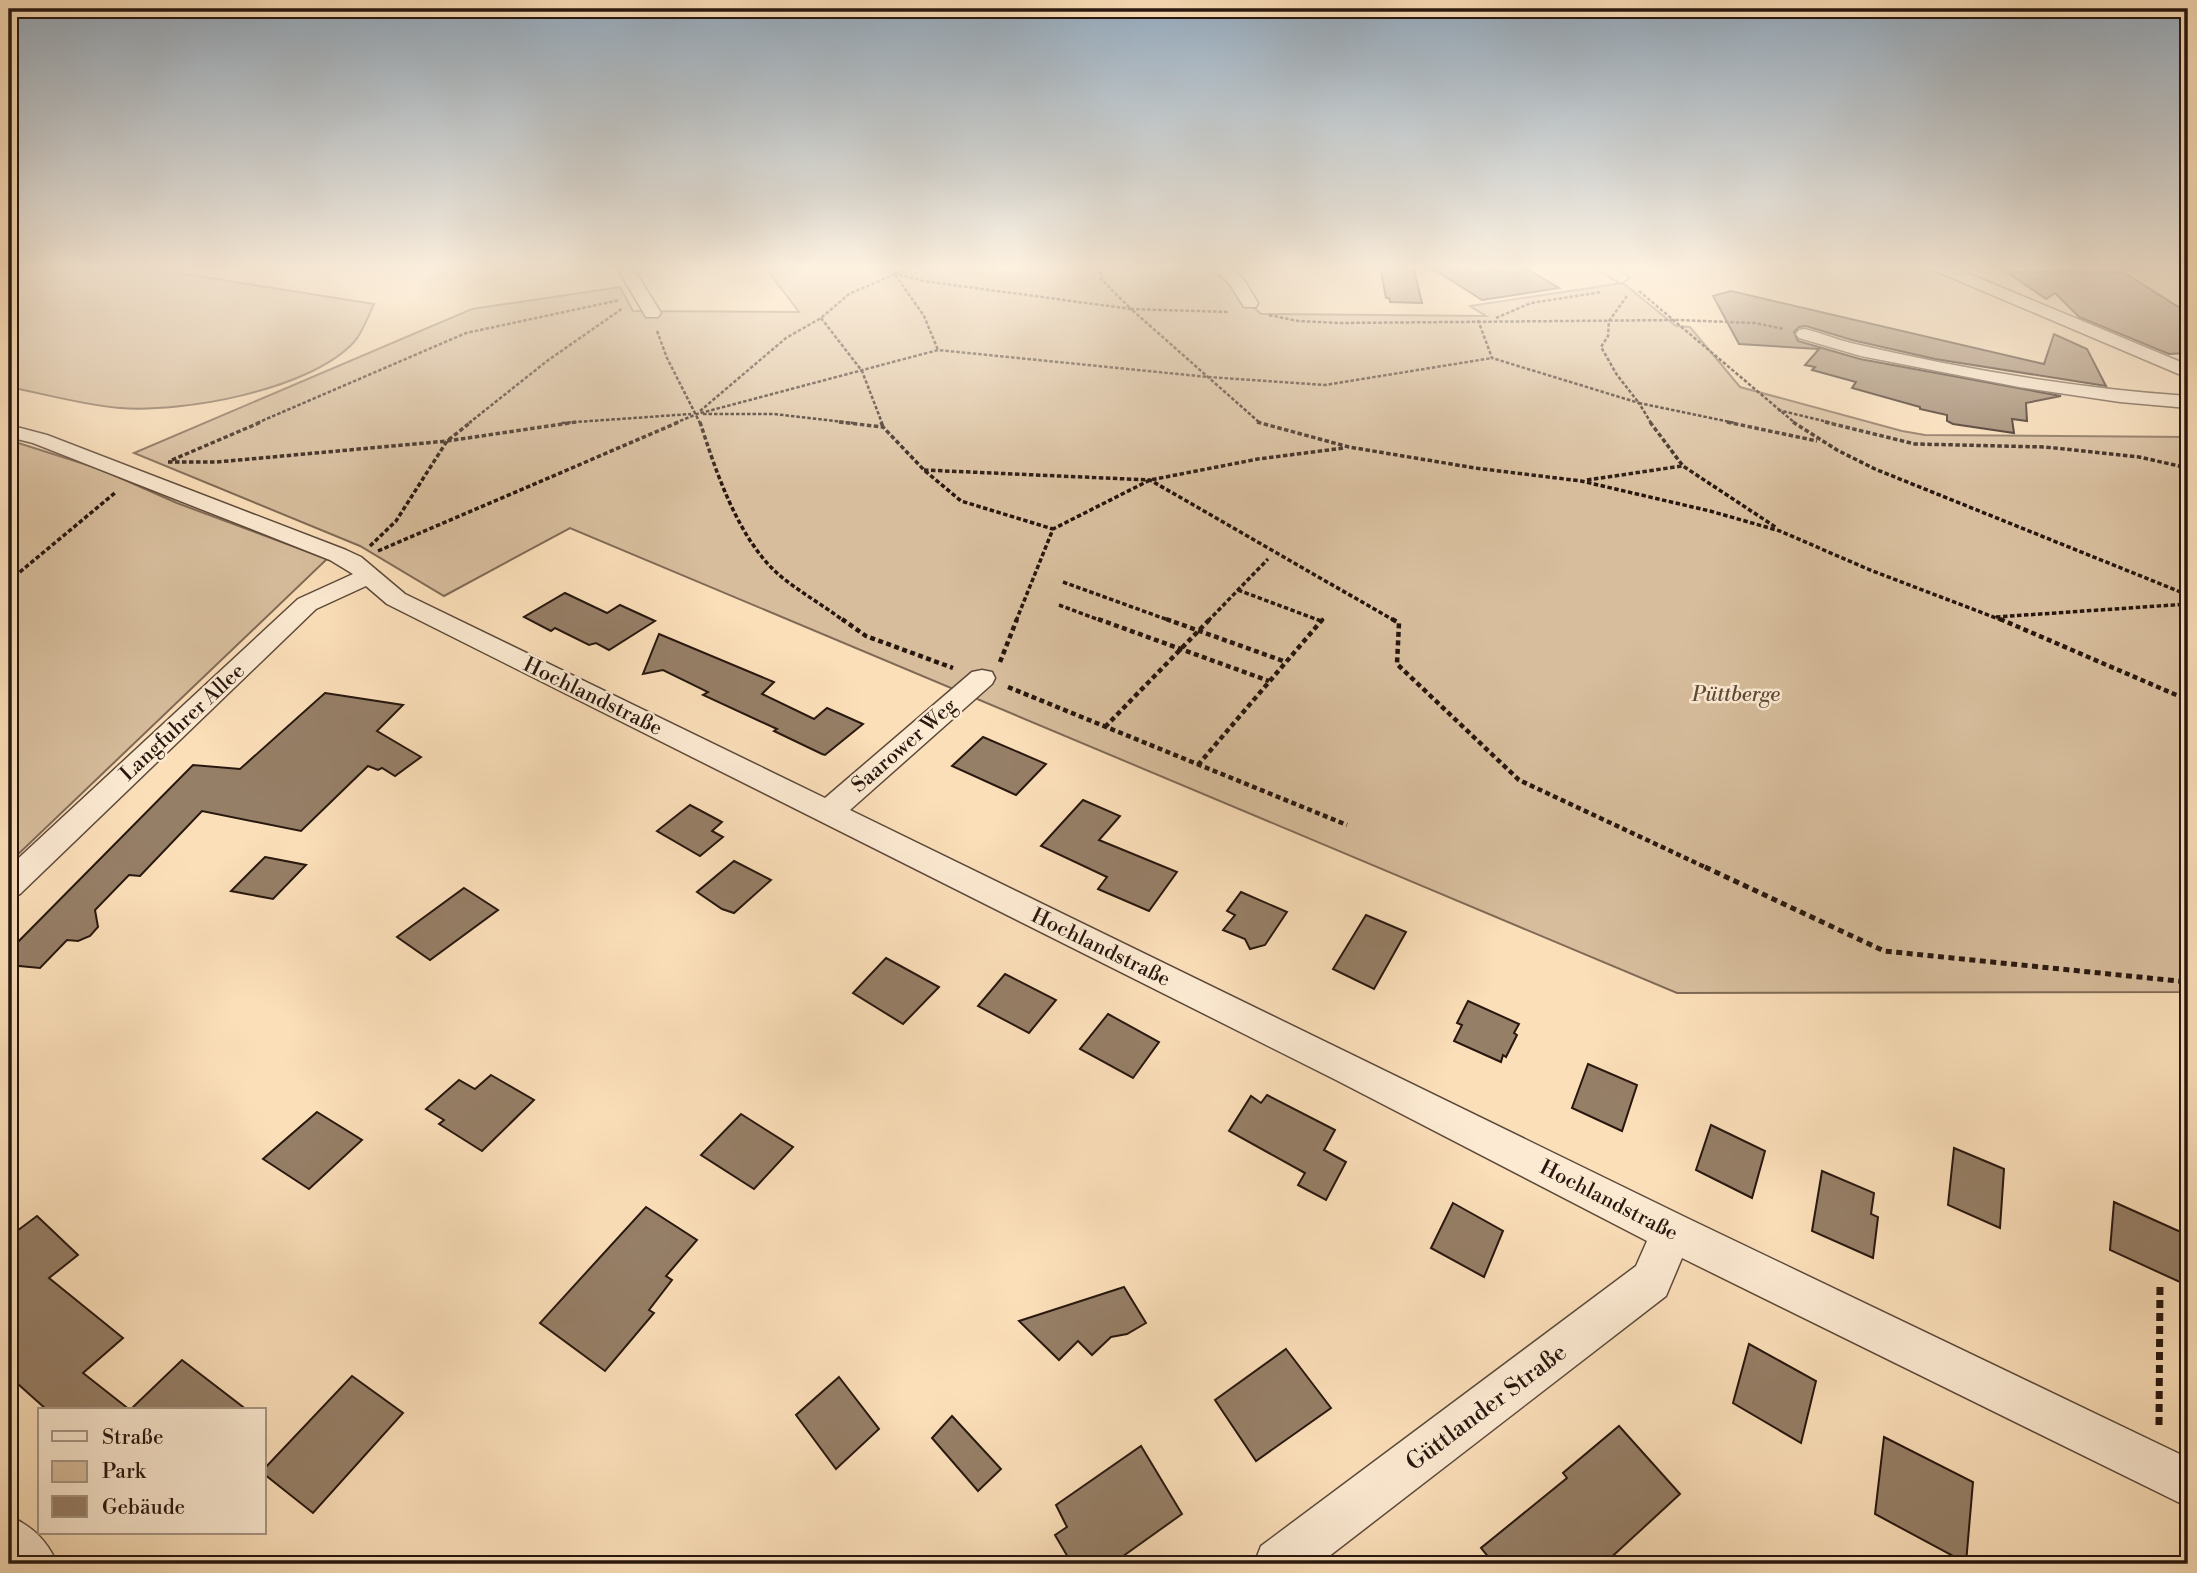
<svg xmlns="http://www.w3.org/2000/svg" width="2197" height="1573" font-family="'Libre Bodoni',serif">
	<rect width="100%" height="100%" fill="#fbdfb9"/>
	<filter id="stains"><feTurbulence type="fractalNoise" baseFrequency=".00286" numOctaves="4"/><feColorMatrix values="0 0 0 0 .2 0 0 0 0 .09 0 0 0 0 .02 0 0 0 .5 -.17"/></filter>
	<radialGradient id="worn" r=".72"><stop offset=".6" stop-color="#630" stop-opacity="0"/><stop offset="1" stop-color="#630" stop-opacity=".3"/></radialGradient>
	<g fill="#d7bd9c" stroke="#806a56" stroke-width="2">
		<path d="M48,266H134L374,304C368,316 363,332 354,342C310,390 183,413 120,408C83,405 45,394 9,387V275Z"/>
		<path d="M764,266H1203L1223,279L1261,314L1486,316L1470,306L1623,283L1676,326L1690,327L1740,387L1902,431L1925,435L2188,437V992L1677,993L570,528L444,596L360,546L134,453L472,309L620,287L633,311L799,312Z"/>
		<path d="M9,440L100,469L177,503L327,559L9,863Z"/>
	</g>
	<g fill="#967f67" stroke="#28170f" stroke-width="2">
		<path d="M1380,266H1413L1422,303L1390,302L1389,298H1386Z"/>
		<path d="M1429,266H1522L1559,288L1482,300Z"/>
		<path d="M2007,272H2123L2188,313V353L2169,354L2079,317L2055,293L2046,299Z"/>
		<path d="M1731,291L2044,364L2054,334L2087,349L2106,386L1935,359L1852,340L1806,326L1799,327L1794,332L1798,341L1860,359L2061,396L2026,403L2027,421L2012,419L2014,433L1953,424L1947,421V415L1920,409V407L1852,388L1856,382L1812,370L1815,367L1805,365L1819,349L1739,344L1713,296Z"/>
		<path d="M565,593L607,613L620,605L655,621L609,650L596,643L589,645L555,628L551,631L524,617Z"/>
		<path d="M659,634L774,682L762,694L814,719L827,708L863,724L825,755L822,754L774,731L777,729L703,695L708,692L663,670L643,674Z"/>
		<path d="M325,693L403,705L377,731L421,757L395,776L382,768L378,770L368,766L301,831L202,811L140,876L129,875L95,910L98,927L90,936L78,941L67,940L40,968L9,965V951L193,765L240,769Z"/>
		<path d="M983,737L1046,764L1016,795L952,766Z"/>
		<path d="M1083,800L1120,816L1099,840L1177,872L1149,911L1098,889L1107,877L1041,846Z"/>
		<path d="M690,805L722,822L712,831L723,837L700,856L657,831Z"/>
		<path d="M265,857L306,865L273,899L231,891Z"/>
		<path d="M734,861L771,880L734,913L722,909L697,892Z"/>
		<path d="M464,888L498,910L430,960L397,937Z"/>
		<path d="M1241,892L1287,912L1265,945L1250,949L1245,939L1223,930L1235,915L1227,911Z"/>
		<path d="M1366,915L1406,932L1374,989L1333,969Z"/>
		<path d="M886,958L939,987L903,1024L853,993Z"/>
		<path d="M1005,974L1056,1000L1029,1033L978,1006Z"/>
		<path d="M1468,1001L1519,1024L1514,1033L1517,1035L1506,1057L1503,1055L1501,1062L1454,1041L1462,1025L1457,1023Z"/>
		<path d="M1108,1014L1159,1042L1133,1078L1080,1049Z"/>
		<path d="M1588,1064L1637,1085L1622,1131L1572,1108Z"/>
		<path d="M491,1075L534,1100L482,1151L439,1124L444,1120L426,1109L459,1080L475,1089Z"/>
		<path d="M1267,1095L1335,1130L1324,1150L1346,1162L1326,1200L1298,1185L1305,1173L1229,1131L1251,1096L1261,1103Z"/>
		<path d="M317,1112L362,1140L309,1189L263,1159Z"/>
		<path d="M741,1114L793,1147L754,1189L701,1155Z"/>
		<path d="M1711,1125L1765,1151L1752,1198L1696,1170Z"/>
		<path d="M1954,1148L2004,1169L2000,1228L1948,1205Z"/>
		<path d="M1822,1171L1874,1193L1871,1214L1878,1217L1873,1258L1812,1231Z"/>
		<path d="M2114,1202L2183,1233L2182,1283L2110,1250Z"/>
		<path d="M1453,1203L1503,1231L1484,1277L1431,1248Z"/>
		<path d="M646,1207L697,1240L666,1276L672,1280L649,1310L654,1313L605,1371L540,1323Z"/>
		<path d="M37,1216L78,1255L49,1278L123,1338L83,1373L130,1410L182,1360L247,1410H47L9,1376V1237Z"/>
		<path d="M1124,1287L1146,1323L1127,1334L1111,1337L1092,1355L1078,1341L1059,1360L1019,1321Z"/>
		<path d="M1749,1344L1816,1381L1801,1443L1733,1403Z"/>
		<path d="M1286,1349L1331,1408L1256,1461L1215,1400Z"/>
		<path d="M352,1376L403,1413L313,1513L264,1474V1469Z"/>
		<path d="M839,1377L879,1429L836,1469L796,1415Z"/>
		<path d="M952,1416L1001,1469L978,1491L932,1438Z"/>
		<path d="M1619,1426L1680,1494L1604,1564H1494L1481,1548L1567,1478L1563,1473Z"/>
		<path d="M1884,1437L1973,1482L1966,1563L1875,1514Z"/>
		<path d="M1141,1446L1182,1514L1112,1564H1072L1055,1535L1067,1527L1056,1505Z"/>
	</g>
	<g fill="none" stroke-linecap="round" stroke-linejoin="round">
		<g stroke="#5d493a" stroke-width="3">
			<g id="street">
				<path d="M616,266H632L661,313L658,317H646Z"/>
				<path d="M1213,266H1230L1244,280L1258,303L1256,307H1244L1231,286Z"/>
				<path d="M1593,266H1612L1629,278L1621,283Z"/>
				<path d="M1929,266H1950L2188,365V378L1931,269Z"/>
				<path d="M1805,329C1821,333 1835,339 1851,343C1961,369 2075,388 2188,396V408L2120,402L2019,387L1861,356L1799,338L1796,334L1799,330Z"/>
				<path d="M9,425L47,435L346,550L361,557L405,594L825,798L972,672L982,670L992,672L995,678L992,684L850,810L1687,1218L2188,1458V1507L1682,1258L1666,1296L1319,1564H1254L1261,1546L1636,1266L1647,1241L1336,1080L387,604L366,586L316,609L20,894L9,898V867L298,599L353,574L330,560L33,443L9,437Z"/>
				<path d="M9,1516C32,1526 48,1541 57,1564H9Z"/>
			</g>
		</g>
		<g stroke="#28170f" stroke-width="2.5" stroke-dasharray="3.5 2" stroke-linecap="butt">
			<path d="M889,266L924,316L938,350"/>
			<path d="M1101,266V279L1131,309L1229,312"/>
			<path d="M894,273L923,281L1131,309L1260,423"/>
			<path d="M1639,291L1795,423"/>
			<path d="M1627,296L1609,321L1608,336L1601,347L1617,375L1639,403L1735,423"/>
			<path d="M1269,315L1298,321L1340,323L1678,320L1755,323L1784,329"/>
			<path d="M821,318L862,371L882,423"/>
			<path d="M1496,318L1531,303L1602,292"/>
			<path d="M1478,320L1492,358L1639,403L1651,423"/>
			<path d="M657,331L667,358L700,423"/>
			<path d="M1778,410L1832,423"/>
			<path d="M700,411L786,338L821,318L849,294L914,266"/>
			<path d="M703,414H774L853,423"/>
			<path d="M257,423L466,333L620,300"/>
			<path d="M469,423L547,361L623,308"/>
			<path d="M562,423L691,414"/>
			<path d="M675,423L697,414L938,350L1208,377L1325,385L1492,358"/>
		</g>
		<g stroke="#28170f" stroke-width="3.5" stroke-dasharray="4.5 2.5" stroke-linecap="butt">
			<path d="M700,422C716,472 738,538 778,574C798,591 823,605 844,621"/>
			<path d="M839,422L883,427L924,470L961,501L1053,529"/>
			<path d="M881,422L883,427"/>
			<path d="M1257,422L1349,447L1475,468L1581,481L1710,511L1780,531L1870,570L2004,621"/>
			<path d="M1650,422L1683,466L1777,528"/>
			<path d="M1727,422L1817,441"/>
			<path d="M1793,422L1837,450L1875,469L2188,595"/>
			<path d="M1825,422L1915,444L2045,447L2139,457L2188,468"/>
			<path d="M172,460L261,422"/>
			<path d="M168,462H217L447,441L576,422"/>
			<path d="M924,470L1150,480L1395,621"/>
			<path d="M1587,480L1682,466"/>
			<path d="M370,546L396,521L447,441L471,422"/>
			<path d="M378,551L679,422"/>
			<path d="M9,581L116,492"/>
			<path d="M1063,582L1171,621"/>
			<path d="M1238,590L1321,621"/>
			<path d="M1059,605L1102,621"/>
			<path d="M1996,617L2188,604"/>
			<path d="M1016,621L1053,529L1150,480L1258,459L1344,448"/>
			<path d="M1208,621L1268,559"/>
		</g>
		<g stroke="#28170f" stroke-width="4.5" stroke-dasharray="5 3.5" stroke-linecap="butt">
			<path d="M842,619L866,636L953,668"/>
			<path d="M1098,619L1269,681"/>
			<path d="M1166,619L1286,662"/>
			<path d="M1392,619L1399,623L1397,664L1519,780L1709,869"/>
			<path d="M2000,619L2188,700"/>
			<path d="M1000,662L1017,619"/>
			<path d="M1008,687L1347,825"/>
			<path d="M1105,727L1210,619"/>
			<path d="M1198,765L1322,620L1319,619"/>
		</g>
		<path stroke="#28170f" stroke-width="5" stroke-dasharray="6 4.5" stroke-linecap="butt" d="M1705,867L1884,951L2188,982"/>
		<path stroke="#28170f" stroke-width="7" stroke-dasharray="8 5" stroke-linecap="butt" d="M2159,1425L2160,1283"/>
		<use href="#street" fill="#fcead2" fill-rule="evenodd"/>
	</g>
	<linearGradient id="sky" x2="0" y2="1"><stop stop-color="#93aabe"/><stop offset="0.55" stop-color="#fdf1e0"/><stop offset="1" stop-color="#fdf1e0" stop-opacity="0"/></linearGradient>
	<rect width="2197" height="486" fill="url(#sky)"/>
	<g text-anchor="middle" stroke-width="5" stroke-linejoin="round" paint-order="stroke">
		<g font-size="21" font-style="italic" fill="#5d4939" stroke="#fcead2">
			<text x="1736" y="701">Püttberge</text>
		</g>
		<g font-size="21" fill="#28170f" stroke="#fcead2">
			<text transform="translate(593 696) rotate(26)" y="7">Hochlandstraße</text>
			<text transform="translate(182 722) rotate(-43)" y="7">Langfuhrer Allee</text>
			<text transform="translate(904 745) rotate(-41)" y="7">Saarower Weg</text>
			<text transform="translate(1101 947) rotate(26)" y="7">Hochlandstraße</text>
			<text transform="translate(1609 1200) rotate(27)" y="7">Hochlandstraße</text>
		</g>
		<g font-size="24" fill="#28170f" stroke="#fcead2">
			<text transform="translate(1486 1407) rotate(-37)" y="8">Güttlander Straße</text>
		</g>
	</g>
	<rect width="2197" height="1573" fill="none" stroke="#fbdfb9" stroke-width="35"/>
	<rect x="10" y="10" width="2176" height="1552" fill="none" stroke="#28170f" stroke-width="3.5"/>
	<rect x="18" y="18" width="2162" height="1538" fill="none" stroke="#28170f" stroke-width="2"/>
	<rect x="38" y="1408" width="228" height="126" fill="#fcead2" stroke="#a79684" stroke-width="2"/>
	<rect x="52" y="1431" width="35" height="10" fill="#fcead2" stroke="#a79684" stroke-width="2"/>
	<text x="102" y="1444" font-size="21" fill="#28170f">Straße</text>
	<rect x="52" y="1461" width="35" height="21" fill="#d7bd9c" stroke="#a79684" stroke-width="2"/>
	<text x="102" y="1478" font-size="21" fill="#28170f">Park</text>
	<rect x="52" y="1496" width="35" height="21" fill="#967f67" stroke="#a79684" stroke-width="2"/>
	<text x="102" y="1514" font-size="21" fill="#28170f">Gebäude</text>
	<rect width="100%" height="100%" filter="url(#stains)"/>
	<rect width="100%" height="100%" fill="url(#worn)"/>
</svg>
